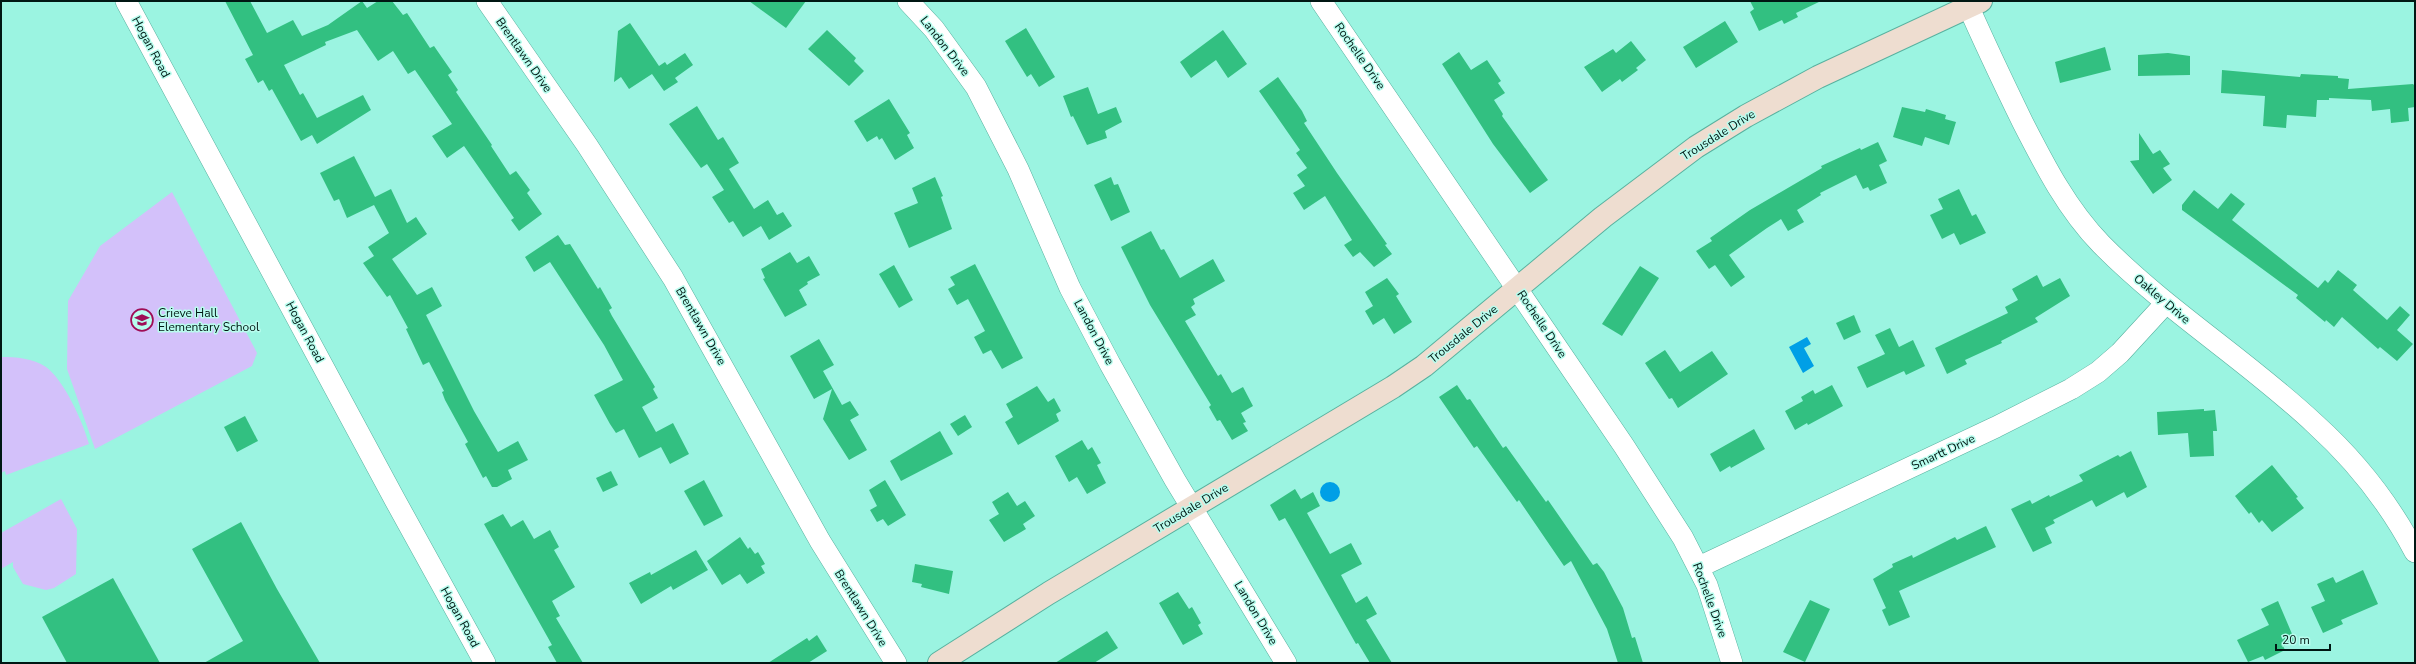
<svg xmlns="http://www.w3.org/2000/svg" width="2416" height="664" font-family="'Nunito Sans',sans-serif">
	<rect width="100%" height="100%" fill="#9bf4e1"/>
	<g fill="#d3c1fa">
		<path d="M172,192L257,353L252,366L95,449L67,369L68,301L100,246Z"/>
		<path d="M1,357C16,357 33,358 46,367C64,380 83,422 89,444L6,475L5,471L1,473Z"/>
		<path d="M61,499L77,529L76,574L54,588L46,590L23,584L13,567V562L1,569V533Z"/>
	</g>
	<g fill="#009fe6">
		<path d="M1807,337L1811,344L1804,348L1814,366L1803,373L1789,347Z"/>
		<circle cx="1330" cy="492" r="10"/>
	</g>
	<g fill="#32c081">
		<path d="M225,1H250L267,33L293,20L302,36L328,25L362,1L367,8L378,1H392L403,15L407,13L430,48L434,46L452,72L448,75L458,90L456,92L492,145L491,146L510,175L516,171L530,190L527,193L542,214L519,231L511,220L514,218L464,146L447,158L432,136L452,124L415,70L408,74L393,51L378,61L357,30L325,42L326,45L284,65L300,95L303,93L317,118L363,95L371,110L317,144L312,135L301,141L272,89L269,91L263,80L258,83L245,59L253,55Z"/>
		<path d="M749,1H806L786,28Z"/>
		<path d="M1750,1H1821L1796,13L1798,17L1784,24L1782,20L1759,31L1750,12L1754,9Z"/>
		<path d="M1725,21L1738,42L1696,68L1683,47Z"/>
		<path d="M630,23L659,66L665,62L667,65L685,53L693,65L675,78L678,82L664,91L652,74L629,89L621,77L614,82L618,31Z"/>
		<path d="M1026,28L1055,77L1039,87L1031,74L1027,77L1005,41Z"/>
		<path d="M827,30L856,58L854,61L864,71L849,86L808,49Z"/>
		<path d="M1223,30L1247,64L1228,78L1216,60L1191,78L1180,62Z"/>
		<path d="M1631,41L1646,60L1636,68L1638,70L1622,82L1620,79L1602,92L1584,67L1613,49L1616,53Z"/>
		<path d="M2105,47L2111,70L2060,83L2055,62Z"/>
		<path d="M1459,52L1471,70L1487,60L1501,81L1498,83L1505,93L1494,100L1503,114L1502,116L1548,180L1530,193L1493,144L1442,64Z"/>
		<path d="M2168,53L2190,56V75L2138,76V55Z"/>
		<path d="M2222,70L2300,77L2301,74L2338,76V78L2349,79L2348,89L2413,84L2415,86V107L2408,108L2409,121L2391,123L2390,109L2372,111L2371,100L2329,98V100H2317L2316,117L2287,115L2286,128L2263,126L2265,96L2221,93Z"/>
		<path d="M1278,77L1302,111L1307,121L1304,123L1337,173L1387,244L1385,245L1392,254L1374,267L1360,252L1353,257L1344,245L1352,240L1325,196L1304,210L1293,193L1305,186L1297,175L1307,168L1296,153L1300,150L1259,91Z"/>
		<path d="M1088,87L1098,114L1116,107L1122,122L1105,131L1107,138L1087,145L1073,116L1071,117L1063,96Z"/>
		<path d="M889,99L910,133L907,135L914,148L895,160L882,138L879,140L877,136L867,142L854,121Z"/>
		<path d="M697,106L718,140L723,137L739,163L729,169L754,209L768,200L777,215L783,212L792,226L769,240L761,226L743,237L733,221L729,223L712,197L724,190L707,164L701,168L669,124Z"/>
		<path d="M1902,107L1925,112L1926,109L1946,115L1945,119L1956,122L1949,145L1925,137L1922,146L1893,137Z"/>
		<path d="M2139,133L2153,154L2160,150L2170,164L2163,168L2172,180L2153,194L2130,161L2139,160Z"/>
		<path d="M1878,142L1887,161L1879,165L1887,183L1870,191L1868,187L1863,189L1856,175L1820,193L1821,195L1797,210L1804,222L1788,231L1781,219L1767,228L1729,255L1745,277L1731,287L1715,265L1709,269L1696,251L1712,241L1710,238L1750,210L1822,168L1821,166L1860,148L1861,150Z"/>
		<path d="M354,156L375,197L391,189L407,223L416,217L427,234L392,259L417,295L432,287L442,306L426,315L474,411L498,452L518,441L528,460L508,470L512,479L497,487H492L486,476L483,478L465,444L468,442L445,400L442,392L444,391L429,362L423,365L406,329L408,328L390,295L387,297L363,263L374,256L368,247L389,233L374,205L347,218L339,199L334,201L320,173Z"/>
		<path d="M935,177L943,196L941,197L952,229L909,248L894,213L918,203L912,188Z"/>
		<path d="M1111,177L1114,185L1118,184L1130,212L1111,221L1094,185Z"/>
		<path d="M1959,189L1972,216L1976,214L1986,233L1960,245L1954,233L1942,239L1930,215L1943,209L1938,199Z"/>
		<path d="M2194,190L2218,209L2231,193L2245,204L2232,220L2318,288L2325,280L2328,283L2338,270L2357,285L2353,290L2387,320L2400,306L2410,315L2397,330L2413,344L2397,361L2380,347L2378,349L2342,317L2334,327L2326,320L2325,322L2296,298L2298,295L2182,210V205Z"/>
		<path d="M1151,231L1161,250L1164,249L1180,278L1213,259L1225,281L1193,299L1195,304L1191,307L1196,315L1185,321L1218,376L1221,374L1232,393L1243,387L1253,406L1241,413L1246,422L1243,423L1248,431L1232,440L1220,420L1217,421L1209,407L1211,405L1150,305L1121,247Z"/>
		<path d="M558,235L565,245L570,244L598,289L600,287L612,308L609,310L612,316L655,387L653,389L658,398L642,407L656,432L673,423L689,454L670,464L661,447L639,458L624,429L616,433L610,424L594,395L623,380L604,345L550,262L534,272L525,257Z"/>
		<path d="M790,252L797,263L809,256L820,275L807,282L808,284L799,290L807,305L785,317L763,279L765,278L761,269Z"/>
		<path d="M975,264L1023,358L1002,369L991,350L983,354L974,337L985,331L968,299L957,305L948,289L955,285L950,277Z"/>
		<path d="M894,265L913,300L899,308L879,274Z"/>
		<path d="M1640,266L1659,278L1622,336L1602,324Z"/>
		<path d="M2037,275L2043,287L2060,278L2070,296L2035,318L2038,322L2001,341L2002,343L1965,360L1967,364L1947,374L1935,348L2008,313L2005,307L2018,300L2012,289Z"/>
		<path d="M1387,278L1399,294L1396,296L1412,322L1394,334L1384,318L1373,325L1365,311L1373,306L1365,292Z"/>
		<path d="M1854,315L1861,332L1844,340L1836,323Z"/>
		<path d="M1890,328L1899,347L1913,340L1925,366L1906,375L1904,371L1867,388L1857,367L1885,354L1875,335Z"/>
		<path d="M819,339L834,365L823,371L842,405L850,401L859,415L850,420L867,450L849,460L823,419L832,389L814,399L790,356Z"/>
		<path d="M1665,350L1680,372L1712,351L1728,374L1678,408L1672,398L1669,399L1645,363Z"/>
		<path d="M1457,385L1467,400L1470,399L1503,448L1506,446L1546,502L1548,500L1593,565L1597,563L1604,572L1623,608L1632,638L1635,637L1643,663H1618L1607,629L1571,561L1564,566L1519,500L1517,502L1477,446L1474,448L1439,397Z"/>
		<path d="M1832,385L1843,406L1808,425L1807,423L1795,430L1785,411L1803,401L1801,397L1813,390L1815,394Z"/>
		<path d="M1037,386L1048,402L1054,398L1061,411L1056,414L1059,421L1018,445L1005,422L1013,417L1006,404Z"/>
		<path d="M2204,409V411L2215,410L2217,431H2213L2214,456L2190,457L2188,433L2158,435L2157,412Z"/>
		<path d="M965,415L972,427L958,436L950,424Z"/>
		<path d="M245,416L258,441L237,452L224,427Z"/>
		<path d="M1754,429L1765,449L1731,468L1730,466L1720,472L1710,454Z"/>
		<path d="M940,431L953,454L901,481L890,461Z"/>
		<path d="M1082,440L1088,450L1092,447L1101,463L1097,465L1106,483L1087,494L1077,477L1069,482L1055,456Z"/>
		<path d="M2131,451L2147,487L2127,498L2124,492L2096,507L2092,500L2053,520L2055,523L2045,528L2052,543L2033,552L2011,509L2030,500L2032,504L2049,495L2050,497L2083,481L2079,475L2118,455L2120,457Z"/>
		<path d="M2272,465L2298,497L2296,498L2304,508L2272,532L2262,520L2259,523L2251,512L2249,514L2235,496Z"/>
		<path d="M611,471L618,485L603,492L596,478Z"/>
		<path d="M704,480L723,516L704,526L684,491Z"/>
		<path d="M885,480L906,515L888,526L883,519L877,522L870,510L877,506L869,490Z"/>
		<path d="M1295,489L1301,499L1313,492L1320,506L1307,513L1330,554L1351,543L1362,564L1341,575L1356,603L1367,596L1377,614L1366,620L1392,663H1370L1358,643L1356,644L1293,532L1285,518L1279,521L1270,505Z"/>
		<path d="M1008,492L1017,506L1025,501L1035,516L1023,524L1026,529L1004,542L989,520L999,514L992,502Z"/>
		<path d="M503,514L511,527L523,520L534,539L550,530L559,547L554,550L575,587L552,601L560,616L556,618L583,663H557L548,647L552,645L484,524Z"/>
		<path d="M241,522L277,589L320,663H204L243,641L192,549Z"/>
		<path d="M1986,526L1996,547L1899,591L1910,617L1889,626L1882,610L1886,608L1873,579L1893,567L1892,564L1912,555L1913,558L1955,537L1957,540Z"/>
		<path d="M740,537L748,549L750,547L755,554L758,552L765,564L761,566L765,573L747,584L740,574L722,585L707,561Z"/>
		<path d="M696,550L708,570L673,590L671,586L641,604L629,583L650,572L651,575Z"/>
		<path d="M915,564L953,571L949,594L921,587L922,584L912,582Z"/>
		<path d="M2363,570L2378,604L2341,620L2343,624L2323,633L2311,607L2325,601L2317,584L2333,577L2336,583Z"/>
		<path d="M113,578L160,663H67L42,617Z"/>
		<path d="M1178,592L1189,609L1192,607L1201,623L1198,625L1203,634L1183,645L1159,603Z"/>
		<path d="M1810,600L1830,609L1805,662L1783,652Z"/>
		<path d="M2278,601L2295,641L2283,646L2285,650L2265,660L2263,656L2248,662L2237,640L2269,625L2261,609Z"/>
		<path d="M1107,631L1118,648L1094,663H1055Z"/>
		<path d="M817,635L827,651L808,663H768L807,638L809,641Z"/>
	</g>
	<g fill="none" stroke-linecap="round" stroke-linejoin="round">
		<g stroke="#58b19f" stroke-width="22">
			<g id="street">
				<path d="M126,1L395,500L485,663"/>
				<path d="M487,1L587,145L673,278L820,541L896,663"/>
				<path d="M908,1L934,29L976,87L1018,169L1070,288L1110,364L1175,480L1286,663"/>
				<path d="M1321,1L1624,446L1683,538L1707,585L1732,663"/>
				<path d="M1966,1C1984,42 2003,82 2023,123C2045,166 2067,209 2101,244C2167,311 2247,360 2315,424C2356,461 2389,503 2415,552"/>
				<path d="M1699,567L1996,427L2071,389L2098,372L2120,353L2165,304"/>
			</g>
		</g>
		<g stroke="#58b19f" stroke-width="24">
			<path id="secondary" d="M939,663L1049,593L1393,387L1424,366L1603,217L1696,147L1746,116L1818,77L1981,1"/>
		</g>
		<use href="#street" stroke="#fff" stroke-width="21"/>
		<use href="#secondary" stroke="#eeddd0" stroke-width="22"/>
	</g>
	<defs>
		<g id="school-ring" transform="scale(1.15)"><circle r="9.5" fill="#b8fdee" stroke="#9f0d56" stroke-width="1.5"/><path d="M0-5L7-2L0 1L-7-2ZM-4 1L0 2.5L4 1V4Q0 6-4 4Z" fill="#9f0d56"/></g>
	</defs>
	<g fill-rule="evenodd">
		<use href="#school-ring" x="142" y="320"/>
	</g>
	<g text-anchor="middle" stroke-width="3" stroke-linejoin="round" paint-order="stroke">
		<g font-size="12" fill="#001713" stroke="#b8fdee">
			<text transform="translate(945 46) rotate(52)" y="4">Landon Drive</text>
			<text transform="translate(151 47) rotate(62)" y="4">Hogan Road</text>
			<text transform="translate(524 55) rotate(55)" y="4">Brentlawn Drive</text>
			<text transform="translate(1360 56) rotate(55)" y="4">Rochelle Drive</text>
			<text transform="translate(1718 135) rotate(-32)" y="4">Trousdale Drive</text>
			<text transform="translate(2162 299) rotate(40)" y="4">Oakley Drive</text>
			<text transform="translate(1542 324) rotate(56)" y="4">Rochelle Drive</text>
			<text transform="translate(701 326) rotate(60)" y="4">Brentlawn Drive</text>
			<text transform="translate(305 332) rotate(62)" y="4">Hogan Road</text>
			<text transform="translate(1094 332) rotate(62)" y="4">Landon Drive</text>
			<text transform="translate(1463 334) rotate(-39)" y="4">Trousdale Drive</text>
			<text transform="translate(1943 452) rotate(-25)" y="4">Smartt Drive</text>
			<text transform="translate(1191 508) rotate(-31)" y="4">Trousdale Drive</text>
			<text transform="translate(1710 600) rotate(70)" y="4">Rochelle Drive</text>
			<text transform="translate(861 608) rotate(58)" y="4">Brentlawn Drive</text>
			<text transform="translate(1256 613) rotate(59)" y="4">Landon Drive</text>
			<text transform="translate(460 617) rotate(61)" y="4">Hogan Road</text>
		</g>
		<g font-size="12" fill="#001713" stroke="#b8fdee" text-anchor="start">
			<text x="158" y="317">Crieve Hall<tspan x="158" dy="14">Elementary School</tspan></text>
		</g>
	</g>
	<rect width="2416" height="664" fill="none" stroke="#001713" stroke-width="4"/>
	<path d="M2276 644v6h54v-6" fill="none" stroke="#001713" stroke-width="2"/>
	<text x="2282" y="644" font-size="12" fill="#001713" stroke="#b8fdee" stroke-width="3" paint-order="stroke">20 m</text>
</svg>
